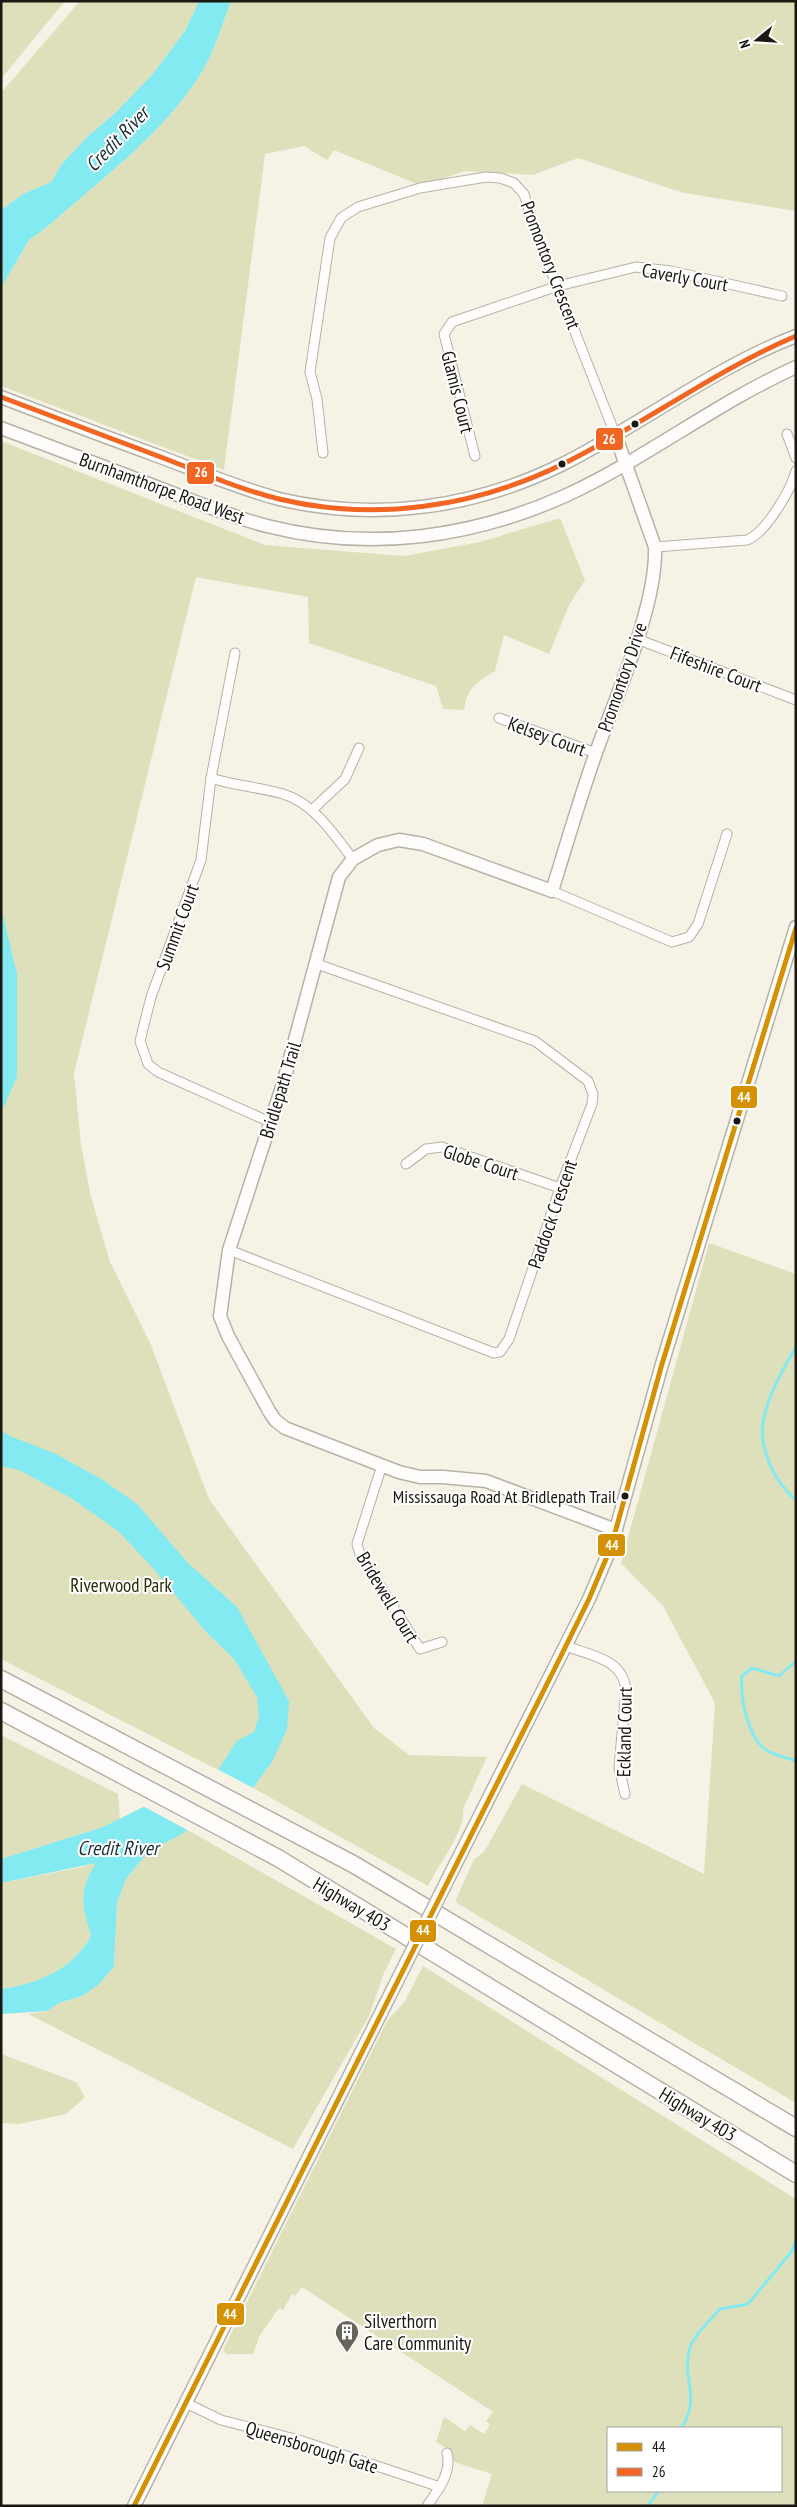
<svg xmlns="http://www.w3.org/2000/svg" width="797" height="2507" font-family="'PT Sans Narrow',sans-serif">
	<rect width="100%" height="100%" fill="#f7f2e6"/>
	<g fill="#dde0bb" fill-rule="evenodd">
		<path d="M1,1H65L1,79Z"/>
		<path d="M80,1H199L185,31L152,75L114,114L87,137L62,164L51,182L23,194L1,210V93Z"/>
		<path d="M231,1H796V211L684,193L578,158L533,175L464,171L422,186L334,150L327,160L304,146L265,154L224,470L1,386V288L29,240L47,227C100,180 162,135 200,75C214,53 222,25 231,1Z"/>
		<path d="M1,441L265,545L404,556L480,542L560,518L585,580L569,605L549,654L504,635L495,671C477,682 467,688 464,710L443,709L436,686L309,643L308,597L196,577L74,1073L81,1145L90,1193L110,1262L151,1345L209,1499L374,1728L409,1755L487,1757L463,1809C468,1827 436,1868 428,1886L253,1788L272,1762L218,1770L1,1659Z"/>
		<path d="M709,1243L796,1274V2103L455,1902L474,1859L484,1852L522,1784L704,1874L715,1703L663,1606L621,1563Z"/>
		<path d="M1,1735L118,1794L120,1819L103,1827L1,1859Z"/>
		<path d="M188,1830L396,1949L384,1973L369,2016L293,2149L28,2014L47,2011L59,2003L82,1996L114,1967L117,1903L126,1879L150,1850Z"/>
		<path d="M97,1862C80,1890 83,1906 91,1936C73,1969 38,1984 1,1989V1883L82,1867Z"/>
		<path d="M423,1966L796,2199V2506H482L492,2474L454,2462L451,2451L436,2442L444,2417L465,2431L470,2425L484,2434L490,2425L486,2421L493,2412L302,2287L295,2296L292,2294L283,2310L279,2308L260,2335L253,2354H226L223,2350L387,2021L405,2001ZM608,2428H781V2491H608Z"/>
		<path d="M1,2054L76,2082L85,2097L66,2114L19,2124L1,2123Z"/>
	</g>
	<g fill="#84eaf1">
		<path d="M199,1H231C222,25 214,53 200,75C162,135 100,180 47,227L29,240L1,288V210L23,194L51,182L62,164L87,137L114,114L152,75L185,31Z"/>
		<path d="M1,907L17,974V1077L1,1113Z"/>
		<path d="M1,1431L12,1437L54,1453L103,1480L137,1504L188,1563L237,1607L289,1701L287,1729L272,1762L253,1788L177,1837L150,1850L126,1879L117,1903L114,1967L98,1985L82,1996L59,2003L47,2011L1,2014V1989C38,1984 73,1969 91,1936C82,1904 78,1892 96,1863L1,1883V1859L103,1827L218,1770L237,1741L254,1732L259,1716L257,1697L234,1659L207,1633L153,1568L118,1531L71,1498L19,1470L1,1466Z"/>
	</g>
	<path fill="#f7f2e6" d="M215,1768L255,1789L191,1832L141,1805Z"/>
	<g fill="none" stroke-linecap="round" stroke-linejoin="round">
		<g stroke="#84eaf1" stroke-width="3">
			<path d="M796,1347C783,1369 770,1392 764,1417C757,1446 774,1482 796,1500"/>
			<path d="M796,1661L779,1676L752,1668L742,1676C740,1697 747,1736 766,1750C774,1755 787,1758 796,1761"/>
			<path d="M681,2428C703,2397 679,2376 691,2345C696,2333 711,2319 720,2309L748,2304L792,2251L796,2240"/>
			<path d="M647,2506L659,2491"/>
		</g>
		<g stroke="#b6b2a9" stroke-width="11">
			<g id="street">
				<path d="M787,434L796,458"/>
				<path d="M323,453L317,399L310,372L330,238L341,218L358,207L420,188L486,177L500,178L514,183L524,194L535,230L615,434"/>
				<path d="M475,456L444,334L452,322L558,286L636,267L671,271L782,296"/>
				<path d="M655,547L747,540C765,534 791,490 796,471"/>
				<path d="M637,639L796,700"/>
				<path d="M235,653L211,778L201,860L151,997L140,1041L148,1064L158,1072L270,1122"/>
				<path d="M499,718L596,753"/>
				<path d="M211,778C235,786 260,787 283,794C314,803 334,835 353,859"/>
				<path d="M312,810L345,779L359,748"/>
				<path d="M552,891L672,942L689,937L698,924L727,834"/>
				<path d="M406,1164L426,1149L442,1147L560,1188"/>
				<path d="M229,1250L494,1353L500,1352L509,1339L560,1188L592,1104L593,1094L588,1081L535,1041L317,964"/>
				<path d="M382,1465L357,1544L360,1554L420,1649L442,1642"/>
				<path d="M566,1646C592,1656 623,1659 626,1690L619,1767L625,1794"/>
				<path d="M186,2403L221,2420L299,2440L440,2487"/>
				<path d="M427,2506C438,2490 452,2473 447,2453"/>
			</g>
		</g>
		<g stroke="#b6b2a9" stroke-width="15">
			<g id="secondary">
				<path d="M1,397C53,417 106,437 158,456C198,471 238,488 279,499C376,522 475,508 563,464C642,424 713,368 796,336"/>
				<path d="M1,428C52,447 103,466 154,486C191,500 228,516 267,526C369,552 472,538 567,495C647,458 716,403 796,367"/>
				<path d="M615,434L655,547C657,604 618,692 598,747C581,794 567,843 552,891L423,844L399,840L378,845L353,859L339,877L283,1084L229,1250L220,1316L228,1336L269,1411L275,1420L285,1428L399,1472L420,1477H443L486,1481L616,1530"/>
				<path d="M451,1873L589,1599L611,1547L662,1364L796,927"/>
				<path d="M134,2506L397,1981"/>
			</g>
		</g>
		<g stroke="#b6b2a9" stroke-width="19">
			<g id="highway">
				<path d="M1,1679L353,1864L796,2128"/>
				<path d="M1,1711L278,1858L796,2174"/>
			</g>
		</g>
		<use href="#street" stroke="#fefdfb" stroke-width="9"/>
		<use href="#secondary" stroke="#fefdfb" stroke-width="12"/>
		<use href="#highway" stroke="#fefdfb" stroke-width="16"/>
		<g stroke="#b6b2a9" stroke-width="15" stroke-linecap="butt">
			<path id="secondary-bridge" d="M397,1981L451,1873"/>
		</g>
		<use href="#secondary-bridge" stroke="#fefdfb" stroke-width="12"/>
		<g stroke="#fff" stroke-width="9">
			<path id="bus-1" d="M134,2506L554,1670L589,1599L611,1547L662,1364L796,928"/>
		</g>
		<g stroke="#fff" stroke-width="9">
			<path id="bus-2" d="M1,397C53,417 106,436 158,456C198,471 238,489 279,499C375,522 475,507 563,464C643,425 714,371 796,336"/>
		</g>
		<use href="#bus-1" stroke="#d69102" stroke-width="5"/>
		<use href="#bus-2" stroke="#f26522" stroke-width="5"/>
	</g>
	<defs>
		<g id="building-pin" transform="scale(1.25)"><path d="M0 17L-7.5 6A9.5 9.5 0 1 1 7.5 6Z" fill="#67645b" stroke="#fff"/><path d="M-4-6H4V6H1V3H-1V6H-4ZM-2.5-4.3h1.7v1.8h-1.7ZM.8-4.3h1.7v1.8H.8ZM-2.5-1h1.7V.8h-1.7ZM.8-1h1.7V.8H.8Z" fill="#fff"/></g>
	</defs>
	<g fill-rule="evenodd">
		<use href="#building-pin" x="347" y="2332"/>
	</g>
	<g fill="#1a1810" stroke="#fff" stroke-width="2">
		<circle cx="635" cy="424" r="4.5"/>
		<circle cx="562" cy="464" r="4.5"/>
		<circle cx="737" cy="1121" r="4.5"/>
		<circle cx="625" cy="1496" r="4.5"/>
	</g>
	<g text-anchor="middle" stroke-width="4" stroke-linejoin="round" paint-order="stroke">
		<g font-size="18" fill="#1a1810" stroke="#fff" text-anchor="end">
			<text x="616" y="1503">Mississauga Road At Bridlepath Trail</text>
		</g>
		<g font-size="19" fill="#1a1810" stroke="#fff">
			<text transform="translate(551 265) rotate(69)" y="7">Promontory Crescent</text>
			<text transform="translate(685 277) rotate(10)" y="7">Caverly Court</text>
			<text transform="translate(458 392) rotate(76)" y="7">Glamis Court</text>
			<text transform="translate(162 488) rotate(20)" y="7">Burnhamthorpe Road West</text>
			<text transform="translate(716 669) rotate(21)" y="7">Fifeshire Court</text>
			<text transform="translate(622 677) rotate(-71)" y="7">Promontory Drive</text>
			<text transform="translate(547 736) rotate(20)" y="7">Kelsey Court</text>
			<text transform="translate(177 927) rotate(-70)" y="7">Summit Court</text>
			<text transform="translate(280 1090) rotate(-73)" y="7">Bridlepath Trail</text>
			<text transform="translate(481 1162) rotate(18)" y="7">Globe Court</text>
			<text transform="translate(552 1214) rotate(-71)" y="7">Paddock Crescent</text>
			<text transform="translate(388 1597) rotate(59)" y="7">Bridewell Court</text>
			<text transform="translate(624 1732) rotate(-89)" y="7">Eckland Court</text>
			<text transform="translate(352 1904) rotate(31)" y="7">Highway 403</text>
			<text transform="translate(698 2114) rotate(31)" y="7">Highway 403</text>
			<text transform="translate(312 2447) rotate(17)" y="7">Queensborough Gate</text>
		</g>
		<g font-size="19" fill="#2a2e03" stroke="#fff">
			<text x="121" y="1592">Riverwood Park</text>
		</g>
		<g font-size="19" fill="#1a1810" stroke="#fff" text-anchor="start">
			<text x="364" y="2328">Silverthorn<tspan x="364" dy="22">Care Community</tspan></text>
		</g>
		<g font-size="20" font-style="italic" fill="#1a3336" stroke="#fff">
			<text transform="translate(117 139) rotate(-46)" y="7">Credit River</text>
			<text x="118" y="1855">Credit River</text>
		</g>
	</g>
	<g stroke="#fff" stroke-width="2">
		<rect x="595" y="427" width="29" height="24" rx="5" fill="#f26522"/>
		<rect x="186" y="461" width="29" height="24" rx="5" fill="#f26522"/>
		<rect x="730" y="1085" width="28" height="24" rx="5" fill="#d69102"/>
		<rect x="597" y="1533" width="29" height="24" rx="5" fill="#d69102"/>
		<rect x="409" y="1919" width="28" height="24" rx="5" fill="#d69102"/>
		<rect x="216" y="2302" width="29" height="24" rx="5" fill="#d69102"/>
	</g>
	<g font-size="14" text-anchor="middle" font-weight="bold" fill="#fff">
		<text x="609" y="444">26</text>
		<text x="201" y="477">26</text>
		<text x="744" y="1102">44</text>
		<text x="612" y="1550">44</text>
		<text x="423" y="1935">44</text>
		<text x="230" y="2319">44</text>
	</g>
	<rect width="797" height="2507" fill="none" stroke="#1a1810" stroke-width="5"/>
	<rect x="607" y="2427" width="175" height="65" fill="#ffffff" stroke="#a3a39f"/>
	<rect x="617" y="2443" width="25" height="8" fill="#d69102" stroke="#a3a39f"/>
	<text x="652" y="2452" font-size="15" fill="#1a1810">44</text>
	<rect x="617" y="2468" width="25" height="8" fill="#f26522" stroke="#a3a39f"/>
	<text x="652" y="2477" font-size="15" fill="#1a1810">26</text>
	<g transform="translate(757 40) rotate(252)" stroke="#ffffff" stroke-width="4" paint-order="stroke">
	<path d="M0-4L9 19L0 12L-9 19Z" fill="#1a1810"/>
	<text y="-8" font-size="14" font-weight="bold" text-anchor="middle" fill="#1a1810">N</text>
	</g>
</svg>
